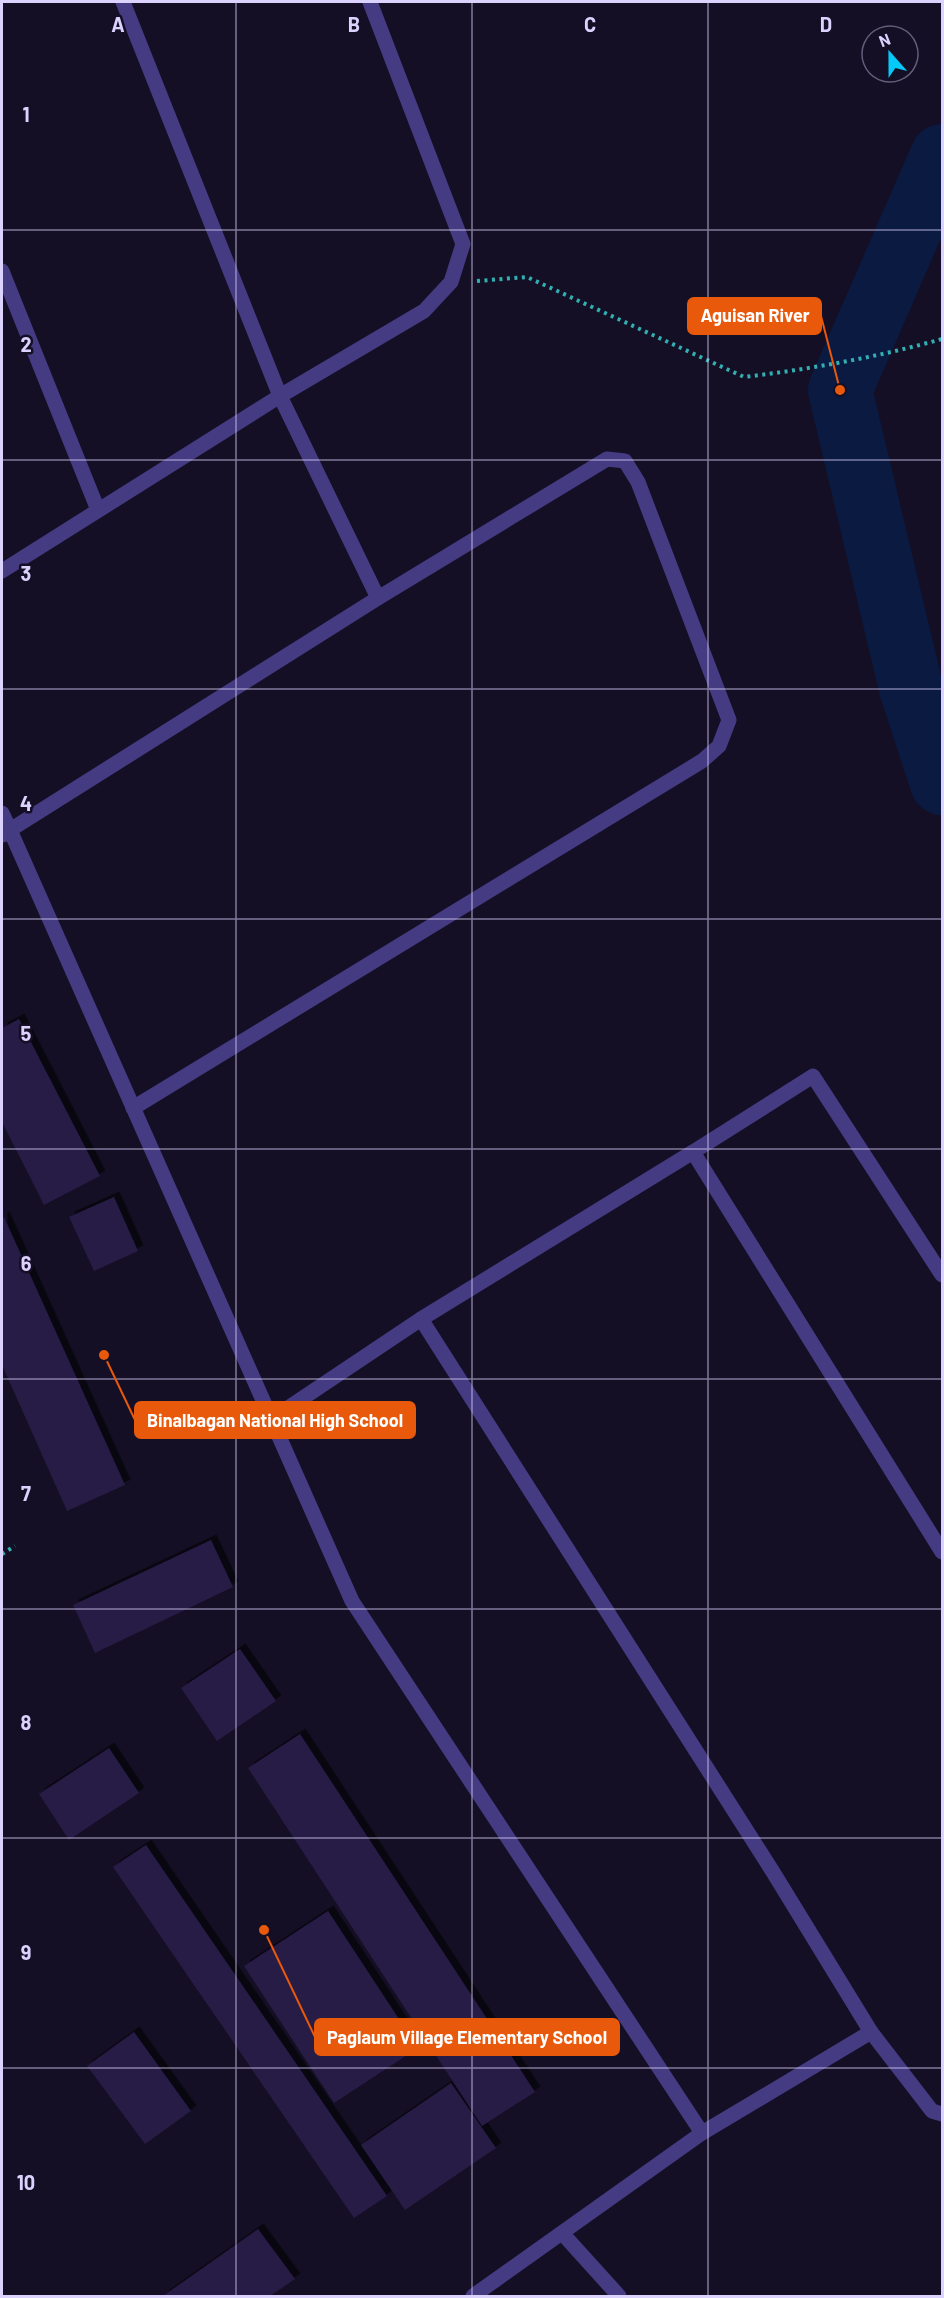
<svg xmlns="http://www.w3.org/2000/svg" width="944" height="2298" font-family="Barlow,sans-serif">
	<defs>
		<filter id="shadow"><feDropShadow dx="5.5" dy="-5.5" stdDeviation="0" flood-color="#0009"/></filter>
	</defs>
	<rect width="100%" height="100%" fill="#140f24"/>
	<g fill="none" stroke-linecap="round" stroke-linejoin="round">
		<path stroke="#0b1a41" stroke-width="64" d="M942,156L840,390L911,688L942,783"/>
	</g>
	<g fill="#271b44" filter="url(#shadow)">
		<path d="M19,1019L100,1176L44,1205L2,1122V1028Z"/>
		<path d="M114,1197L138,1251L94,1271L69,1217Z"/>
		<path d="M4,1217L125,1485L67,1511L2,1365V1218Z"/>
		<path d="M211,1540L233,1587L95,1653L73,1605Z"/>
		<path d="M240,1649L276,1701L217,1741L181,1688Z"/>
		<path d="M300,1734L535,2092L482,2126L248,1768Z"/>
		<path d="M109,1748L139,1793L69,1840L39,1794Z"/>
		<path d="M146,1845L387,2196L354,2218L113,1867Z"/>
		<path d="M328,1911L418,2048L334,2103L244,1966Z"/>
		<path d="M134,2032L191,2111L145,2144L87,2066Z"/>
		<path d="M451,2083L496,2148L405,2210L361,2145Z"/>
		<path d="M258,2229L295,2279L270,2296H163Z"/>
	</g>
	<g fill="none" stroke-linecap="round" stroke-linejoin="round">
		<g stroke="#31b0b3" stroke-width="4" stroke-dasharray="3 4.5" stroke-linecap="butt">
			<path d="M477,281L527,277L744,377C811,369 878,357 942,339"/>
			<path d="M2,1554L15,1546"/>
		</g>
		<g stroke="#443b82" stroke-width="15">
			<path d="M123,2L280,396L378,598"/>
			<path d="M2,271L98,510"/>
			<path d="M2,571L280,396L424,311L451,282L463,244L370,2"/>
			<path d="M2,813L10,830L378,598L607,459L625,461L638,482L729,720L719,746L702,761L133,1108"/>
			<path d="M3,835L10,830L352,1601L702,2133"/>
			<path d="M693,1152L813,1076L942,1275"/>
			<path d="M421,1319L773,1872L871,2032L932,2111L942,2114"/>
			<path d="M270,1420L421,1319L693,1152L942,1552"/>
			<path d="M562,2233L619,2296"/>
			<path d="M473,2296L702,2133L871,2032"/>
		</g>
	</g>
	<path fill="none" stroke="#dbd2fe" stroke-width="1.5" stroke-opacity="0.55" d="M236,2V2296M472,2V2296M708,2V2296M2,230H942M2,460H942M2,689H942M2,919H942M2,1149H942M2,1379H942M2,1609H942M2,1838H942M2,2068H942"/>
	<g font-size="20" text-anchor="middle" font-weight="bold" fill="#dbd2fe" stroke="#140f24" stroke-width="5" stroke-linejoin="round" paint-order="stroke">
		<text x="118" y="32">A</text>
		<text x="354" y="32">B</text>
		<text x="590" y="32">C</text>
		<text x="826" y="32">D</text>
		<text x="26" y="122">1</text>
		<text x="26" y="352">2</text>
		<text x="26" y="581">3</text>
		<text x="26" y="811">4</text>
		<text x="26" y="1041">5</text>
		<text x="26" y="1271">6</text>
		<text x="26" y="1501">7</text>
		<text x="26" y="1730">8</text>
		<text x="26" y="1960">9</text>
		<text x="26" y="2190">10</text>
	</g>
	<path fill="none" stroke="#e8590c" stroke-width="2" d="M840 390L821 316M104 1355L135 1420M264 1930L315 2037"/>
	<g fill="#e8590c" stroke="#140f24" stroke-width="2">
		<circle cx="840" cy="390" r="6"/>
		<circle cx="104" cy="1355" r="6"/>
		<circle cx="264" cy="1930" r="6"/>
	</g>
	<g fill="#e8590c" stroke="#e8590c" stroke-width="2">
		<rect x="688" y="298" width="133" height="36" rx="6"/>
		<rect x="135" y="1402" width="280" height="36" rx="6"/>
		<rect x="315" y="2019" width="304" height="36" rx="6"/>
	</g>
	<g font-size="18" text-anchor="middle" font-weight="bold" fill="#fff">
		<text x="755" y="322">Aguisan River</text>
		<text x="275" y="1427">Binalbagan National High School</text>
		<text x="467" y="2044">Paglaum Village Elementary School</text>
	</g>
	<rect width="944" height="2298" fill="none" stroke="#dbd2fe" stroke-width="6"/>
	<g transform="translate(890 54) rotate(339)"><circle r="28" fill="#140f24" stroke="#645d7b" stroke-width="1.5"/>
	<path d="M0-4.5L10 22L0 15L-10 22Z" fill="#05caf8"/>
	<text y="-9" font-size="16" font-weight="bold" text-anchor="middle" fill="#dbd2fe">N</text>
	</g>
</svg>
